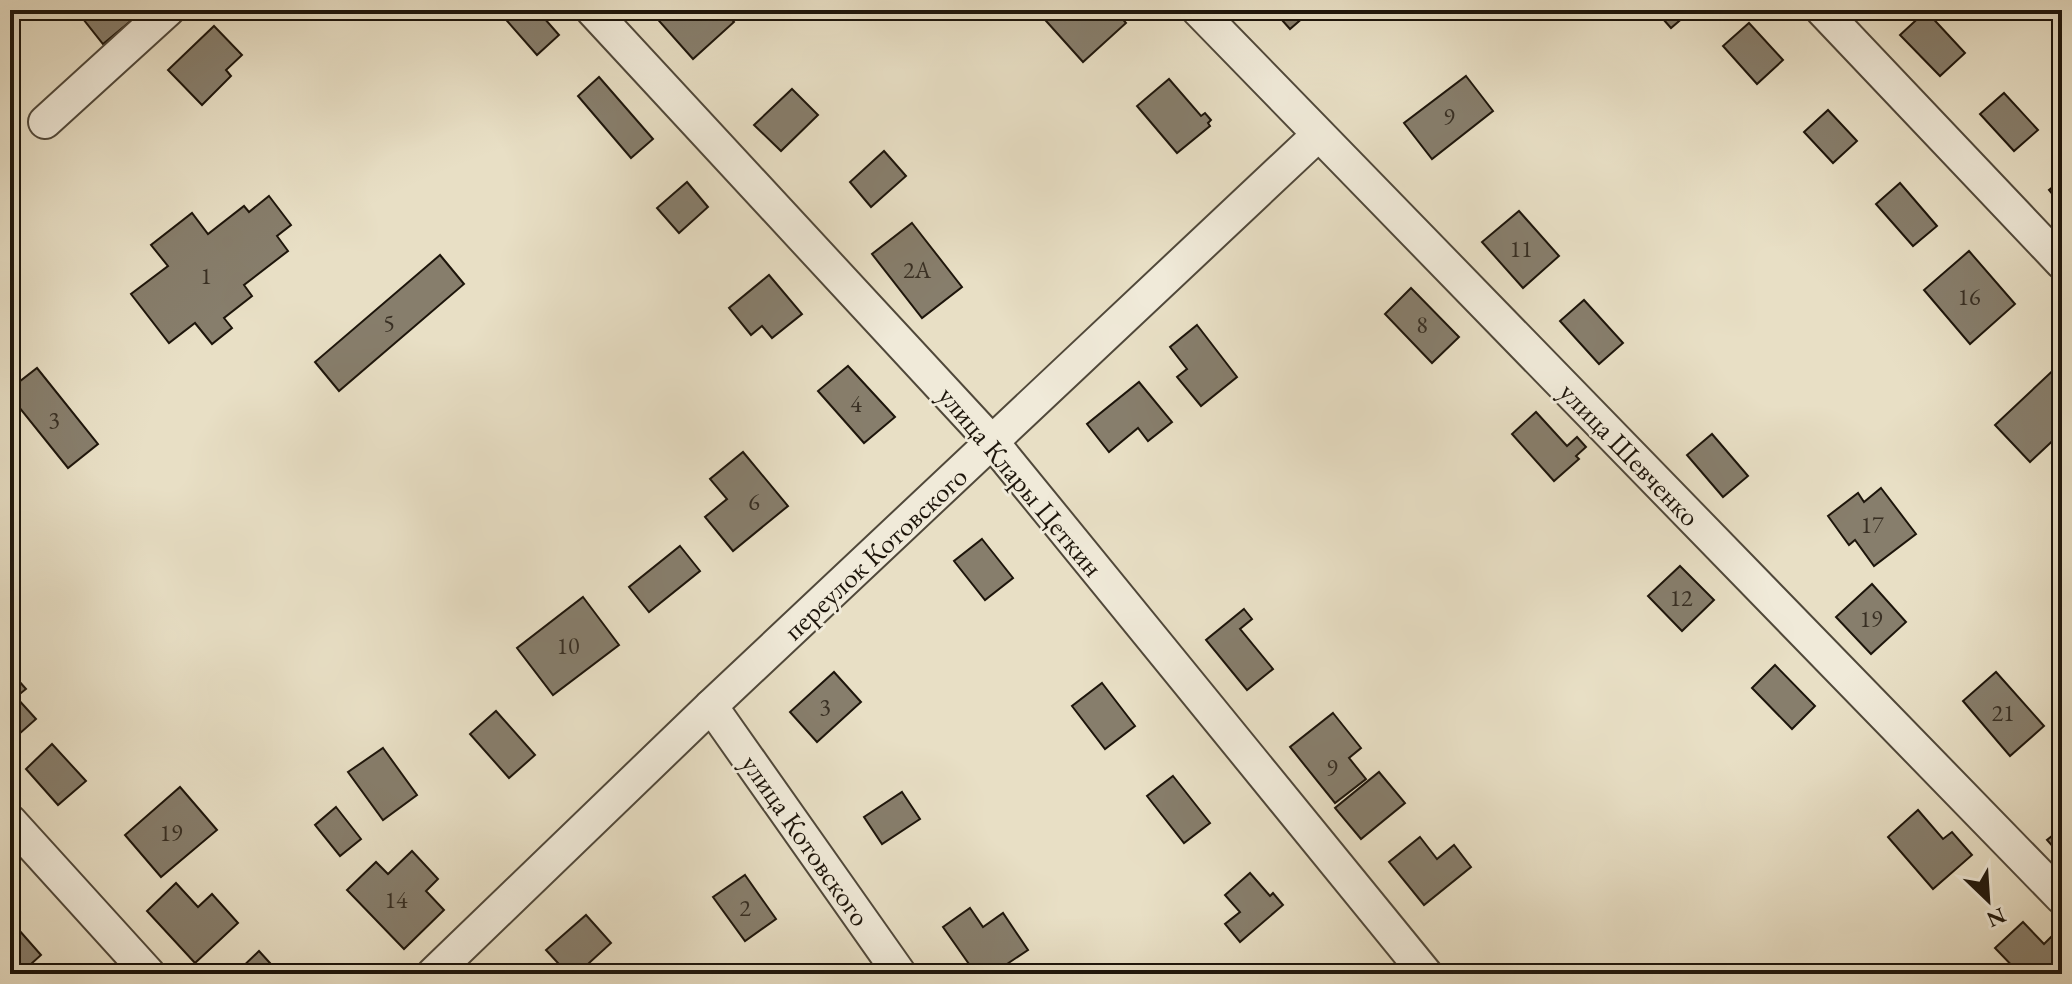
<svg xmlns="http://www.w3.org/2000/svg" width="2072" height="984" font-family="'EB Garamond',serif">
	<rect width="100%" height="100%" fill="#e8dfc5"/>
	<filter id="stains"><feTurbulence type="fractalNoise" baseFrequency=".0025" numOctaves="4"/><feColorMatrix values="0 0 0 0 .2 0 0 0 0 .09 0 0 0 0 .02 0 0 0 .5 -.17"/></filter>
	<radialGradient id="worn" r=".72"><stop offset=".6" stop-color="#630" stop-opacity="0"/><stop offset="1" stop-color="#630" stop-opacity=".3"/></radialGradient>
	<g fill="#877e6c" stroke="#1d150b" stroke-width="2">
		<path d="M85,10H144L103,44L80,15Z"/>
		<path d="M505,10H537L559,35L537,55L501,14Z"/>
		<path d="M656,10H724L734,22L693,59L652,13Z"/>
		<path d="M1040,10H1115L1126,23L1083,62L1038,12Z"/>
		<path d="M1273,10H1312L1290,29Z"/>
		<path d="M1655,10H1692L1671,28Z"/>
		<path d="M1926,11L1965,53L1940,76L1900,35Z"/>
		<path d="M1749,23L1783,60L1757,84L1723,46Z"/>
		<path d="M214,26L242,55L226,70L231,76L202,105L168,70Z"/>
		<path d="M1466,76L1493,111L1432,159L1404,123Z"/>
		<path d="M599,77L653,139L631,158L578,96Z"/>
		<path d="M1169,79L1201,116L1205,113L1211,120L1208,123L1210,126L1177,153L1137,106Z"/>
		<path d="M792,89L818,115L781,151L754,125Z"/>
		<path d="M2004,93L2038,130L2014,151L1980,114Z"/>
		<path d="M1828,110L1857,141L1833,163L1804,132Z"/>
		<path d="M884,151L906,176L871,207L850,182Z"/>
		<path d="M2062,180V206L2049,190Z"/>
		<path d="M687,182L708,207L679,233L657,208Z"/>
		<path d="M1900,183L1937,226L1913,246L1876,204Z"/>
		<path d="M269,196L291,225L277,236L288,251L244,285L252,296L224,318L232,328L212,344L195,323L169,343L131,294L168,266L151,245L192,213L208,234L244,206L249,212Z"/>
		<path d="M1519,211L1559,256L1523,288L1482,242Z"/>
		<path d="M912,223L962,287L922,318L872,254Z"/>
		<path d="M1969,251L2015,304L1970,344L1924,290Z"/>
		<path d="M440,255L464,284L339,391L315,362Z"/>
		<path d="M769,275L802,314L772,338L762,326L751,335L729,308Z"/>
		<path d="M1411,288L1459,337L1432,363L1385,314Z"/>
		<path d="M1584,300L1623,343L1599,364L1560,321Z"/>
		<path d="M1197,325L1237,377L1201,406L1177,377L1187,369L1170,347Z"/>
		<path d="M2062,362V432L2030,462L1995,425Z"/>
		<path d="M848,366L895,417L864,443L818,391Z"/>
		<path d="M37,368L98,444L68,468L10,396V389Z"/>
		<path d="M1139,382L1172,422L1148,441L1138,428L1109,452L1087,424Z"/>
		<path d="M1536,412L1567,446L1577,437L1586,447L1576,456L1579,459L1554,481L1512,434Z"/>
		<path d="M1712,434L1748,476L1723,497L1687,455Z"/>
		<path d="M743,452L788,506L733,551L705,517L727,499L710,479Z"/>
		<path d="M1881,488L1916,534L1874,566L1855,540L1849,545L1828,516L1858,493L1864,502Z"/>
		<path d="M982,539L1013,578L985,600L954,561Z"/>
		<path d="M680,546L700,571L649,612L629,587Z"/>
		<path d="M1680,566L1714,600L1682,631L1648,596Z"/>
		<path d="M1872,584L1906,622L1871,654L1836,617Z"/>
		<path d="M583,597L619,645L553,695L517,648Z"/>
		<path d="M1244,609L1252,619L1240,629L1273,669L1247,690L1206,640Z"/>
		<path d="M1775,665L1815,706L1792,729L1752,688Z"/>
		<path d="M10,671L26,689L16,697L36,719L10,742Z"/>
		<path d="M834,672L861,702L817,742L790,712Z"/>
		<path d="M1996,672L2044,726L2010,756L1963,701Z"/>
		<path d="M1102,683L1135,726L1105,749L1072,706Z"/>
		<path d="M496,711L535,755L509,778L470,734Z"/>
		<path d="M1333,713L1361,748L1349,758L1366,779L1335,803L1290,747Z"/>
		<path d="M52,744L86,781L58,805L26,769Z"/>
		<path d="M383,748L417,795L383,820L348,772Z"/>
		<path d="M1379,772L1405,803L1361,839L1335,808Z"/>
		<path d="M1173,776L1210,823L1184,843L1147,796Z"/>
		<path d="M180,787L217,830L161,877L125,835Z"/>
		<path d="M902,792L920,819L882,844L864,817Z"/>
		<path d="M336,807L361,839L340,856L315,825Z"/>
		<path d="M1918,810L1943,839L1952,832L1972,855L1933,889L1888,837Z"/>
		<path d="M2062,828V857L2047,840Z"/>
		<path d="M1420,837L1437,859L1454,845L1471,867L1424,905L1389,862Z"/>
		<path d="M412,851L438,879L426,891L444,910L404,949L347,890L376,862L388,874Z"/>
		<path d="M1250,873L1270,896L1273,893L1283,905L1240,942L1225,924L1240,912L1225,895Z"/>
		<path d="M745,875L776,919L745,941L713,897Z"/>
		<path d="M176,883L198,907L212,894L238,923L195,963L147,911Z"/>
		<path d="M970,908L983,927L1003,913L1028,950L992,974H976L943,927Z"/>
		<path d="M586,915L611,943L577,974H568L546,950Z"/>
		<path d="M11,921L41,955L20,974H10Z"/>
		<path d="M2023,922L2044,944L2051,937L2062,949V966L2054,974H2020L1995,948Z"/>
		<path d="M259,951L280,974H235Z"/>
	</g>
	<g fill="none" stroke-linecap="round" stroke-linejoin="round">
		<g stroke="#50483a" stroke-width="36">
			<g id="street">
				<path d="M592,10L993,443L1426,974"/>
				<path d="M1198,10L2062,898"/>
				<path d="M1822,10L2062,263"/>
				<path d="M45,122L168,10"/>
				<path d="M711,706L900,974"/>
				<path d="M10,821L149,974"/>
				<path d="M433,974L711,706L1318,135"/>
			</g>
		</g>
		<use href="#street" stroke="#f0ead9" stroke-width="32"/>
	</g>
	<g text-anchor="middle" stroke-width="6" stroke-linejoin="round" paint-order="stroke">
		<g font-size="24" fill="#382f23">
			<text x="1449" y="125">9</text>
			<text x="1521" y="257">11</text>
			<text x="917" y="278">2А</text>
			<text x="206" y="284">1</text>
			<text x="1969" y="305">16</text>
			<text x="389" y="331">5</text>
			<text x="1422" y="333">8</text>
			<text x="856" y="412">4</text>
			<text x="54" y="428">3</text>
			<text x="754" y="510">6</text>
			<text x="1872" y="533">17</text>
			<text x="1681" y="606">12</text>
			<text x="1871" y="627">19</text>
			<text x="568" y="654">10</text>
			<text x="825" y="715">3</text>
			<text x="2003" y="721">21</text>
			<text x="1332" y="776">9</text>
			<text x="171" y="841">19</text>
			<text x="396" y="908">14</text>
			<text x="745" y="916">2</text>
		</g>
		<g font-size="28" fill="#1d150b" stroke="#f0ead9">
			<text transform="translate(1630 454) rotate(46)" y="10">улица Шевченко</text>
			<text transform="translate(1021 481) rotate(50)" y="10">улица Клары Цеткин</text>
			<text transform="translate(875 553) rotate(-43)" y="10">переулок Котовского</text>
			<text transform="translate(806 840) rotate(55)" y="10">улица Котовского</text>
		</g>
	</g>
	<rect width="2072" height="984" fill="none" stroke="#e8dfc5" stroke-width="40"/>
	<rect x="12" y="12" width="2048" height="960" fill="none" stroke="#1d150b" stroke-width="4"/>
	<rect x="20" y="20" width="2032" height="944" fill="none" stroke="#1d150b" stroke-width="2"/>
	<g transform="translate(1988 900) rotate(155)" stroke="#f0ead9" stroke-width="6" paint-order="stroke">
	<path d="M0-6L14 30L0 20L-14 30Z" fill="#1d150b"/>
	<text y="-12" font-size="22" font-weight="bold" text-anchor="middle" fill="#1d150b">N</text>
	</g>
	<rect width="100%" height="100%" filter="url(#stains)"/>
	<rect width="100%" height="100%" fill="url(#worn)"/>
</svg>
